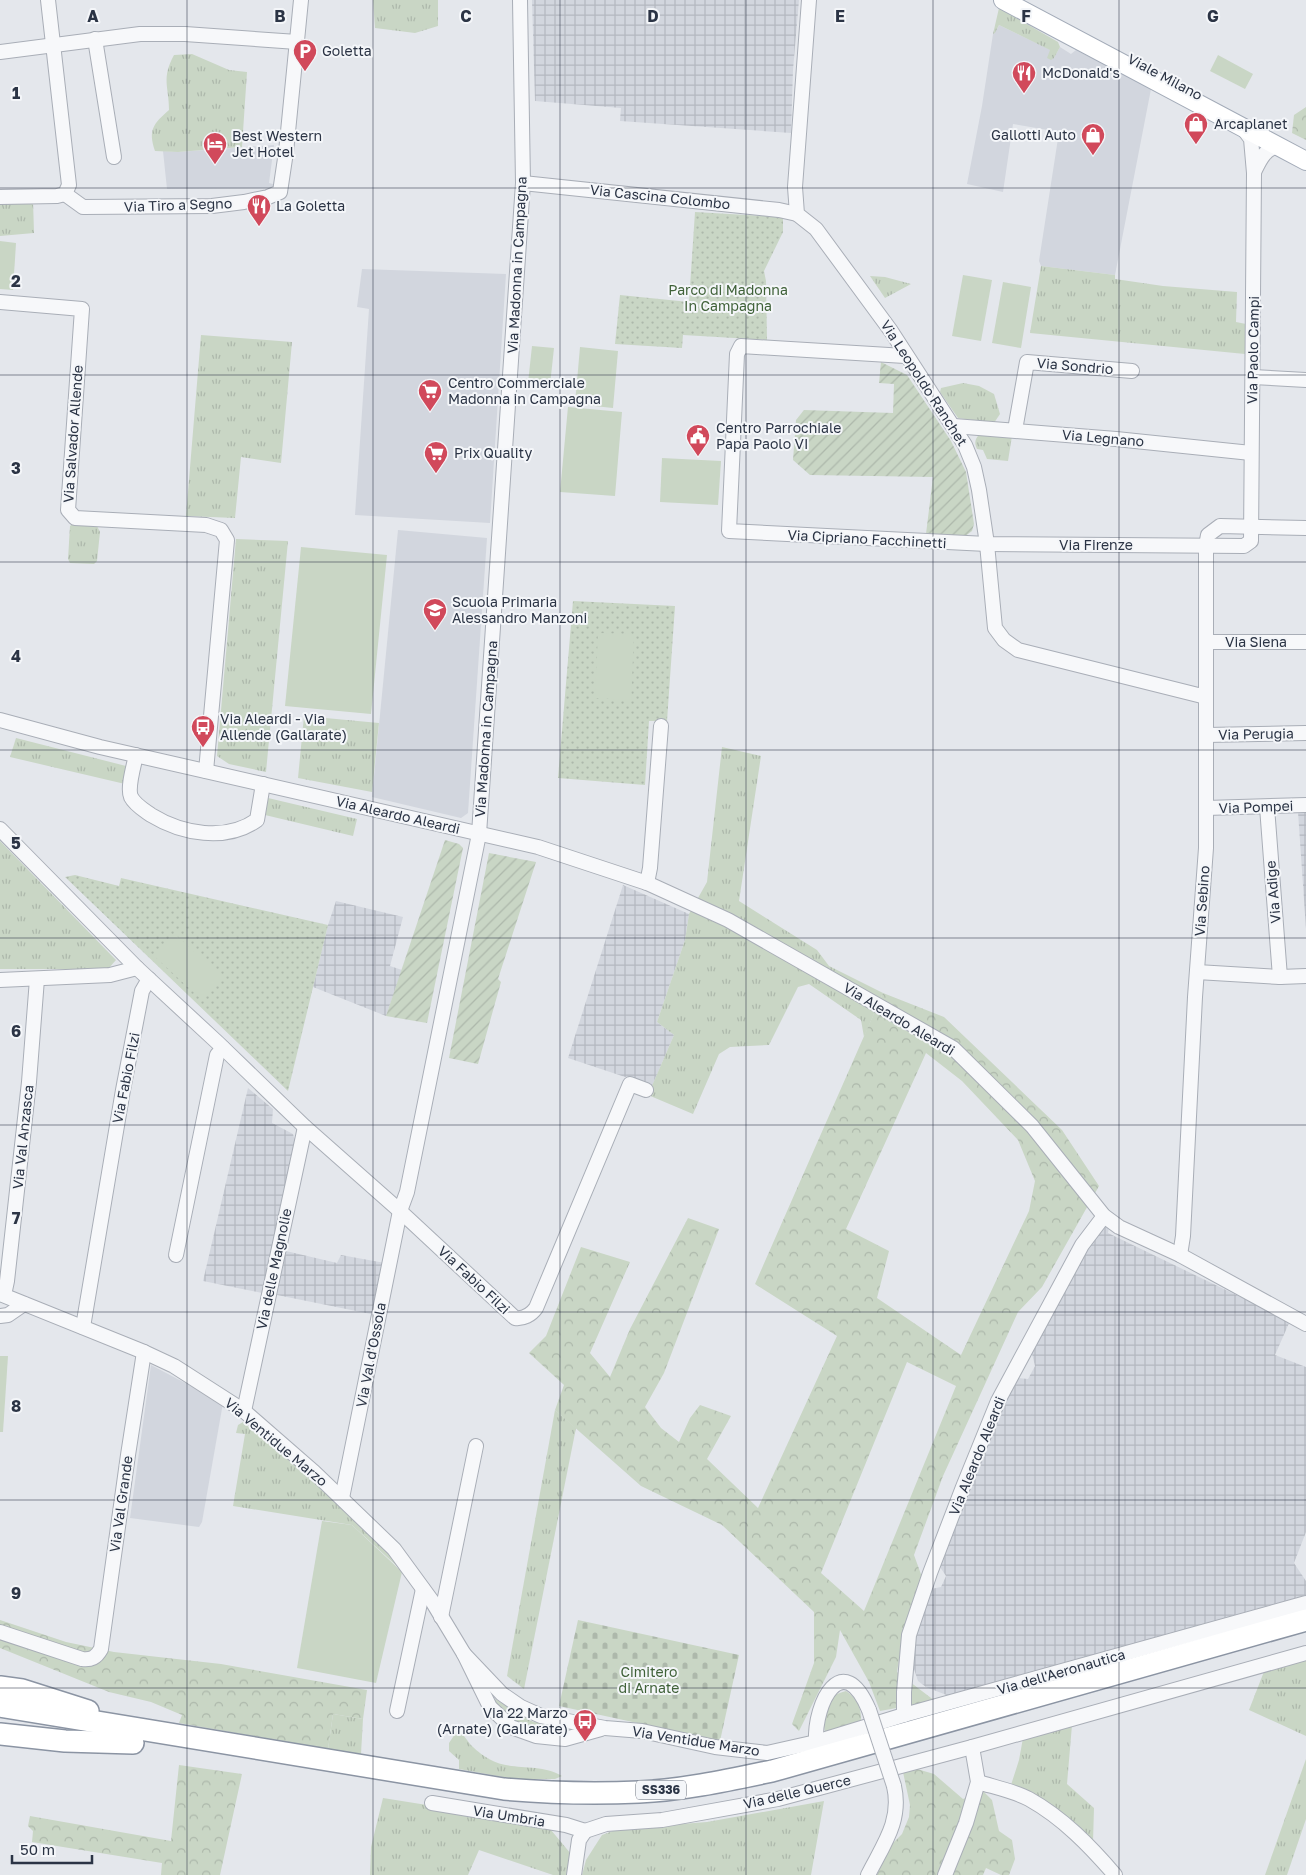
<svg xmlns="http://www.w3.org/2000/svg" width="1306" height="1875" font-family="'Golos Text',sans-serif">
	<defs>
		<pattern id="industrial-grid" width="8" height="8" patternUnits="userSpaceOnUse" patternTransform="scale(1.25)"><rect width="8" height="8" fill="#d2d6de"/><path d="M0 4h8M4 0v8" fill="none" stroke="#b4b8c0"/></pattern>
		<pattern id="grass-tufts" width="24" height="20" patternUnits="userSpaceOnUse" patternTransform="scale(1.25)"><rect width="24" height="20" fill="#c9d6c5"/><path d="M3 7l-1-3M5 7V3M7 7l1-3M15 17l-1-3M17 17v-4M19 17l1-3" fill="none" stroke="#adb8ab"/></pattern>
		<pattern id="forest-crowns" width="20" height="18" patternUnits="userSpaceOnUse" patternTransform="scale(1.25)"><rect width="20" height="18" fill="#c9d6c5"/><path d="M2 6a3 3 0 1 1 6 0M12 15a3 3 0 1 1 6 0" fill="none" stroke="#adb8ab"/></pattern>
		<pattern id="cemetery-stones" width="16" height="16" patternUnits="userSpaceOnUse" patternTransform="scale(1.25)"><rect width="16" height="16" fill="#c9d6c5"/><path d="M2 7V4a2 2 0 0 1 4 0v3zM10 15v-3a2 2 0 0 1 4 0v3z" fill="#adb8ab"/></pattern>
		<pattern id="park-dots" width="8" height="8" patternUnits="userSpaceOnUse" patternTransform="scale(1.25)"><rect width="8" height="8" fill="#c9d6c5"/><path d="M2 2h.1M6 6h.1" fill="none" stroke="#adb8ab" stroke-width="1.8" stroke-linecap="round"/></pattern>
		<pattern id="garden-furrows" width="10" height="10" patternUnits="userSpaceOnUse" patternTransform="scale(1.25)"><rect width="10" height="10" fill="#c9d6c5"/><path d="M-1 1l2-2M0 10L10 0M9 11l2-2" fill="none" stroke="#adb8ab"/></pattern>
	</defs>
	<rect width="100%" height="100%" fill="#e4e7ec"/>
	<g fill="#d2d6de">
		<path d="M999,25L1051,50L1054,58L1060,47L1071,54L1076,50L1151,89L1115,275L1041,266L1039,261L1059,132L1013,124L1003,192L967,184L982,106L993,34L995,33Z"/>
		<path d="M274,145L269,183L276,185L271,188L167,189L163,151L178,152Z"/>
		<path d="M362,269L506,274L490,523L355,515L369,309L357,307Z"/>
		<path d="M398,530L487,538L468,813L461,818L372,797Z"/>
		<path d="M151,1365L223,1403L202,1522L199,1527L130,1518Z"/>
	</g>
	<g fill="url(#industrial-grid)">
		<path d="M532,0H799L793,70L791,133L620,121L621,108L535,101Z"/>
		<path d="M1298,812H1306V930V929Z"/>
		<path d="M623,885L689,914L685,940L657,1022L674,1035L652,1086L568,1058Z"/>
		<path d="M336,901L403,917L390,966L402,970L386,1016L313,987L328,925Z"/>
		<path d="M248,1088L273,1109L272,1123L293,1134L295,1141L262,1293L203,1281Z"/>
		<path d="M1104,1226L1109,1227L1108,1233L1290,1321L1275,1355L1306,1367V1532L1294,1563L1306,1581V1595L949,1696L926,1687L918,1681L913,1666L912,1637L931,1589L941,1587L946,1576L938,1564L1004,1401L1018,1378L1028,1379L1035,1366L1032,1354L1096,1233Z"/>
		<path d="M286,1251L337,1263L341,1255L385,1263L376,1315L277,1295Z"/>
	</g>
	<g fill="url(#grass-tufts)">
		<path d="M373,0H438V26L415,33L375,28Z"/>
		<path d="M999,8L1058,42L1060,47L1054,58L1051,60L1047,58L1050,50L999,25L995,33L993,34Z"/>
		<path d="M192,54L229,70L247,72L242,147L178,152L155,151C148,130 153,124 169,110C169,86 161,79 174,55Z"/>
		<path d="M33,201L34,233L0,236V203Z"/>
		<path d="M1041,266L1115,275V279L1163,286L1237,292L1236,322L1246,324L1245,354L1030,333Z"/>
		<path d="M870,276L885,277L911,284L885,298Z"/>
		<path d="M201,335L292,342L281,463L241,457L235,518L186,516Z"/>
		<path d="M963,383L979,386L994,394L1000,414L994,423L958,418L940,392L941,388Z"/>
		<path d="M980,434L1012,436L1008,461L987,459L983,450L977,449C974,443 975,438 980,434Z"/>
		<path d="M74,523L97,526L100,532L97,561L94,564L70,563L68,559L70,526Z"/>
		<path d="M236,539L288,541L266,772L229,764L217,756Z"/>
		<path d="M304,716L379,723L372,792L298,778Z"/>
		<path d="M16,738L130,767L125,784L10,757Z"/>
		<path d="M722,747L761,756L739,901L817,950L829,966L883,993L864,1037L861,1020L809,984L798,987L769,1045L730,1047L719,1054L693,1114L648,1095L674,1035L657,1022L685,940L689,914L707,882Z"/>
		<path d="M268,798L357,819L353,836L265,815Z"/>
		<path d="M0,841L116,960L108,969H0Z"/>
		<path d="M555,1410L576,1428L524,1689L507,1676Z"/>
		<path d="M243,1422C298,1467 355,1512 401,1566L399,1568L352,1525L233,1506L245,1434L236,1433L238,1425Z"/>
		<path d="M1306,1657V1736L1249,1710L1265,1669Z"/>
		<path d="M495,1699L531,1721L569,1729L570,1732L568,1733C547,1731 524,1729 506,1716C501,1712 497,1705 493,1700Z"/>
		<path d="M333,1714L363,1719L361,1754L328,1749Z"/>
		<path d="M1072,1725L1067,1784L1094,1808L1093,1842L1011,1785L1019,1760L1023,1738Z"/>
		<path d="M457,1731C465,1734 467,1742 473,1747C477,1751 484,1756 489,1759C511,1772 539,1762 562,1776L555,1779H514L459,1769V1760L449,1751V1743Z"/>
		<path d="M1306,1759V1819L1287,1875H1265Z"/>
		<path d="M383,1798L546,1824L571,1854L566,1875H553L479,1850L468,1875H370L371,1847Z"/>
		<path d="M824,1801L811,1875H582L586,1860L602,1835L618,1829L707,1822Z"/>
	</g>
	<g fill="url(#forest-crowns)" fill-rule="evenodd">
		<path d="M1306,107V140L1292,133L1294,115Z"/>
		<path d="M883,993L944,1017L1062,1130L1099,1186L1042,1287L1018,1312L943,1476L914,1555L922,1577L904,1628L897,1672L935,1701L880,1711L869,1682L840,1630L836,1657L799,1731L792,1724L814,1663V1612L722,1525L641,1486L555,1410L564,1385L529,1353L546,1336L581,1247L630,1262L590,1353L610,1377L630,1329L688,1218L719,1229L664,1373L645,1407L661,1428L679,1442L690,1418L700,1405L731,1416L707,1459L758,1508L837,1336L755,1284ZM926,1053L962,1081L1018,1140L1035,1181L1029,1211L961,1355L877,1298L889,1251L846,1229ZM907,1362L956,1386L864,1611L821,1573Z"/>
		<path d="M0,1620L66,1642L114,1652L221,1664L367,1690L363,1719L333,1714L328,1749L179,1723L182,1715L151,1702L109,1692L0,1648Z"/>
		<path d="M846,1691C858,1699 862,1709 861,1724L826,1733C821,1724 826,1702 835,1695C838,1693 843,1692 846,1691Z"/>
		<path d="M179,1765L242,1774L220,1875H161L162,1863L32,1842L33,1831L28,1826L30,1816L171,1841Z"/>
		<path d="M917,1769L934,1774L963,1799L983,1791L992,1800L999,1831L1012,1840L1015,1859L1009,1875H1001L986,1868L983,1875H877L891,1845L902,1834L909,1817L910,1805L903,1772Z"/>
	</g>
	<path fill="url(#cemetery-stones)" d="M578,1620L739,1655L720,1741L559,1706Z"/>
	<g fill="url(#park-dots)">
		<path d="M695,212L783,217V232L764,271L766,281L767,340L683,335L682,348L615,344L620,295L689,302Z"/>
		<path d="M573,601L675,606L667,721H649L645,785L558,778Z"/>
		<path d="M75,875L119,886L121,878L328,925L288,1091L65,877Z"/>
	</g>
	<g fill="url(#garden-furrows)">
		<path d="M881,362L907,375L951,441L966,472L974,524L972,531L964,537L926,534L933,477L810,475L793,460L796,420L804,410L893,413L894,384L879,383Z"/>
		<path d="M445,840L459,844L463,848L427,1023L386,1016Z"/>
		<path d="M489,853L536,862L498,979L501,982L478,1064L449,1058Z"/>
	</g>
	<g fill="#c9d6c5">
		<path d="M1218,55L1253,74L1245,89L1210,71Z"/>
		<path d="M0,241L16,243L13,290L0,289Z"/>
		<path d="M963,275L992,280L981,341L952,336Z"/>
		<path d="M1003,282L1031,287L1021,348L992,343Z"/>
		<path d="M532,346L554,348L550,385L528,383Z"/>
		<path d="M580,347L618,351L613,408L575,404Z"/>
		<path d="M568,407L622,412L615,496L560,492Z"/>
		<path d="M662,458L721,461L718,505L660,502Z"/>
		<path d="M301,547L387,555L371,714L285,706Z"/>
		<path d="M598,633L634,634L631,700L595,698Z"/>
		<path d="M175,934L223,978L202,1000L154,956Z"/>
		<path d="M0,1356H8L3,1432H0Z"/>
		<path d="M322,1521L352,1525L402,1572L376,1683L297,1668Z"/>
	</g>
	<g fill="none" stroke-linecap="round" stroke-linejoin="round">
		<g stroke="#a9aeb7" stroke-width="16">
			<g id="minor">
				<path d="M809,0L795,187L797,214L816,229L891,331L965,445L974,467L979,490L987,544L995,628L1004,640L1018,650L1206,697"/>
				<path d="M95,39L114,157"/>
				<path d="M0,52L140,34H185L297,42"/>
				<path d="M1254,172C1260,160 1264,149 1279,146"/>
				<path d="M523,183L779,210L797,214"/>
				<path d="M65,194L83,207L212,206L244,202L268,197L280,192L286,152L301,0"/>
				<path d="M0,197L57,196L65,194L69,185L48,0"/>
				<path d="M0,302L82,309L68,510L75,518L206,525L221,530L227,540L206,771"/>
				<path d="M905,356L741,346L737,354L729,531L987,544L1244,546L1251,541L1254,173L1251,139L1242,127"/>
				<path d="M1253,377L1306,380"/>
				<path d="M954,426L1116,439L1251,453"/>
				<path d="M1015,430L1027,362L1132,371"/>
				<path d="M1207,642H1306"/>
				<path d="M0,720L100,747L538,847L647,883L728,920L953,1048L1032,1126L1104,1216L1119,1227L1180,1255L1306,1324"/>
				<path d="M1206,735L1306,733"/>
				<path d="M136,755C134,765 127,788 131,797C135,805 144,810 151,815C182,834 226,842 257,820L263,784"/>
				<path d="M1267,807L1280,977"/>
				<path d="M1206,808L1306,805"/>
				<path d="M0,829L137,968L218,1043L305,1127L400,1211L515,1318C523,1319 531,1315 536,1308L630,1084L646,1090"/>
				<path d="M647,883L650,868L661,726"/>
				<path d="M1197,972L1280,977L1306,976"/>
				<path d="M0,980L110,975L137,968"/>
				<path d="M176,1255L217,1055L223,1048"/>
				<path d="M1180,1255L1183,1236L1195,997L1206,848V546L1208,535L1220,526L1306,528"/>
				<path d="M0,1294L144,1352L174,1366L244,1411L314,1472L394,1549L432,1601L464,1654L490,1707L511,1727L536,1736L565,1739L601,1729"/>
				<path d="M4,1295L7,1281L29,1082L37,979"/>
				<path d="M0,1316L8,1315L24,1304"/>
				<path d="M83,1327L123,1090L142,991L149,979"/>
				<path d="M244,1411L305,1127"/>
				<path d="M342,1498L400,1211L407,1192L479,834L523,183L520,0"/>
				<path d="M441,1617L476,1446"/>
				<path d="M0,1632L82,1659C91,1660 96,1658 101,1649L128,1455L144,1352"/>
				<path d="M464,1654L502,1694L521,1707L541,1716L605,1728L642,1731L715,1747L767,1753L816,1742L904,1715L1306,1603"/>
				<path d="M397,1711L423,1589"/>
				<path d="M904,1715V1692L909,1635L930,1573L963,1487L998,1401L1082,1245L1104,1216"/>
				<path d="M816,1742C814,1702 843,1648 869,1710"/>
				<path d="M972,1747L1306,1653"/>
				<path d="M978,1782C994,1787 1014,1791 1029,1799C1063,1818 1090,1846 1115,1875"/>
				<path d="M432,1803L566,1825L585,1831"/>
				<path d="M585,1831L606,1824L662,1820L778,1799L972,1747L978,1782L966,1823L945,1875"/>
				<path d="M574,1875L579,1840L585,1831"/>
				<path d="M868,1875C883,1845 902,1821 894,1786"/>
			</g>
		</g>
		<g stroke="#a3abb8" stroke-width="20">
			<path id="major" d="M1003,0L1306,161"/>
		</g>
		<g stroke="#8b94a3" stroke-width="24">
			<g id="highway">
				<path d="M0,1687L22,1690L88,1711"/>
				<path d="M0,1706L504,1789C550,1793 594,1794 639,1792C684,1790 729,1780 772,1771L1306,1620"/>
				<path d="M0,1734L65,1741L133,1743"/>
			</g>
		</g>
		<use href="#minor" stroke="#f7f8fa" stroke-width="14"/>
		<use href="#major" stroke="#fff" stroke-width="18"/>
		<use href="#highway" stroke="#fff" stroke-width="21"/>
		<g stroke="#a9aeb7" stroke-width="16" stroke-linecap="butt">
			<path id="minor-bridge" d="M869,1710L894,1786"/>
		</g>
		<use href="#minor-bridge" stroke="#f7f8fa" stroke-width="14"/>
	</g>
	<path fill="none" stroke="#2b3445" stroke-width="1" stroke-opacity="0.55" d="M187,0V1875M373,0V1875M560,0V1875M746,0V1875M933,0V1875M1119,0V1875M0,188H1306M0,375H1306M0,562H1306M0,750H1306M0,938H1306M0,1125H1306M0,1312H1306M0,1500H1306M0,1688H1306"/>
	<defs>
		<g id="parking-pin" transform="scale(1.25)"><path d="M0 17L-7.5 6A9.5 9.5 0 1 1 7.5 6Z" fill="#d1495b" stroke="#f4f6f9"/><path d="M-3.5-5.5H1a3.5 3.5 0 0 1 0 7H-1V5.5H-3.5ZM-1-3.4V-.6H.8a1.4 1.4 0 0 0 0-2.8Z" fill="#fff"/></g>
		<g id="restaurant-pin" transform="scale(1.25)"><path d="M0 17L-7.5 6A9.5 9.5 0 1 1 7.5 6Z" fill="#d1495b" stroke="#f4f6f9"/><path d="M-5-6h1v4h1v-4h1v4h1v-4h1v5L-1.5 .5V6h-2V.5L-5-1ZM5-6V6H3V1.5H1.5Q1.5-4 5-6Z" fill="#fff"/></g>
		<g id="shop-pin" transform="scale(1.25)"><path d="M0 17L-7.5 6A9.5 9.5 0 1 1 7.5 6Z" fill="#d1495b" stroke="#f4f6f9"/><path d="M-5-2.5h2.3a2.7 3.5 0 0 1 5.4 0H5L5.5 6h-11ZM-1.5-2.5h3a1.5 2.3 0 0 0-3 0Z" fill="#fff"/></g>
		<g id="hotel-pin" transform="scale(1.25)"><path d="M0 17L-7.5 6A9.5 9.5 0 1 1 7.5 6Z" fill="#d1495b" stroke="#f4f6f9"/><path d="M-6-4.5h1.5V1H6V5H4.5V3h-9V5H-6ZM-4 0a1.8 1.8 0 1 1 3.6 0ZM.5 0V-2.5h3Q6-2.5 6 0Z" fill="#fff"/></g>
		<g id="supermarket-pin" transform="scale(1.25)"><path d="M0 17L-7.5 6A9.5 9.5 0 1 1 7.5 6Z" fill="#d1495b" stroke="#f4f6f9"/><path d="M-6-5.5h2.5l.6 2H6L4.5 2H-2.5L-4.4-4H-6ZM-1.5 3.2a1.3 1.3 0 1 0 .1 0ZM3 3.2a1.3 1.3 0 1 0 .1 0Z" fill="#fff"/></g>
		<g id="civic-pin" transform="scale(1.25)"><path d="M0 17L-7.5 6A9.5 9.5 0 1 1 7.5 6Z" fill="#d1495b" stroke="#f4f6f9"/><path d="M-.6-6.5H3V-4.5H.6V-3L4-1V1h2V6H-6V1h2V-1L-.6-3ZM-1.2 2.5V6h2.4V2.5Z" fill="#fff"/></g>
		<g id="school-pin" transform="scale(1.25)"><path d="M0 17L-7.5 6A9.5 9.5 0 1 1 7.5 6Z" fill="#d1495b" stroke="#f4f6f9"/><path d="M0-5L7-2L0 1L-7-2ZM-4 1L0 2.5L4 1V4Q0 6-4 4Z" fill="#fff"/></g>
		<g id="bus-pin" transform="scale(1.25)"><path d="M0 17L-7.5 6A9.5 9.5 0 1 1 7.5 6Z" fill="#d1495b" stroke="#f4f6f9"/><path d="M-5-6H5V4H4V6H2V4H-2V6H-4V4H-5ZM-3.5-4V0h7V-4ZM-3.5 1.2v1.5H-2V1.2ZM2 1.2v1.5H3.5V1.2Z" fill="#fff"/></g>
	</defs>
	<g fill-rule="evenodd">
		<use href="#parking-pin" x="305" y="51"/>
		<use href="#restaurant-pin" x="1024" y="73"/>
		<use href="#shop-pin" x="1196" y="124"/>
		<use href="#shop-pin" x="1093" y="135"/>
		<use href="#hotel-pin" x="215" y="144"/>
		<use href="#restaurant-pin" x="259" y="206"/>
		<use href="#supermarket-pin" x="430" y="391"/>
		<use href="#civic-pin" x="698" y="436"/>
		<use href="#supermarket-pin" x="436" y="453"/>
		<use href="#school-pin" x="435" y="610"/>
		<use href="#bus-pin" x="203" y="727"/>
		<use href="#bus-pin" x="585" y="1721"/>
	</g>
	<g text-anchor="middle" stroke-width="4" stroke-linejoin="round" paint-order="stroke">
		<rect fill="#f4f6f9" stroke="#676e7b" stroke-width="1" x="636" y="1780.5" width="50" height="19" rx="4"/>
		<g font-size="12" font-weight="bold" fill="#2b3445">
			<text x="661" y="1794">SS336</text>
		</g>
		<g font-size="14" fill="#2b3445" stroke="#f4f6f9" text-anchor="start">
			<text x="322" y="56">Goletta</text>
			<text x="1042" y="78">McDonald's</text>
			<text x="1214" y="129">Arcaplanet</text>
			<text x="1076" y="140" text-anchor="end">Gallotti Auto</text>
			<text x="232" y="141">Best Western<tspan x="232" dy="16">Jet Hotel</tspan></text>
			<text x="276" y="211">La Goletta</text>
			<text x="448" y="388">Centro Commerciale<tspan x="448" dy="16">Madonna in Campagna</tspan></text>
			<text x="716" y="433">Centro Parrochiale<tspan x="716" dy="16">Papa Paolo VI</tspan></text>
			<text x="454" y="458">Prix Quality</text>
			<text x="452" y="607">Scuola Primaria<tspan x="452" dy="16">Alessandro Manzoni</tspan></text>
			<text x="220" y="724">Via Aleardi - Via<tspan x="220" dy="16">Allende (Gallarate)</tspan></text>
			<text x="568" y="1718" text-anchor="end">Via 22 Marzo<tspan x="568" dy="16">(Arnate) (Gallarate)</tspan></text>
		</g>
		<g font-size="14" fill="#2b3445" stroke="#f4f6f9">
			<text transform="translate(1165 77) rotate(28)" y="5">Viale Milano</text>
			<text transform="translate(660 197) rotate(6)" y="5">Via Cascina Colombo</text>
			<text transform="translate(178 205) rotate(-2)" y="5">Via Tiro a Segno</text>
			<text transform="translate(517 265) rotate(-87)" y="5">Via Madonna in Campagna</text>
			<text transform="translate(1253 350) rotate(-89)" y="5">Via Paolo Campi</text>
			<text transform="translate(1075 366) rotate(5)" y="5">Via Sondrio</text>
			<text transform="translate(924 383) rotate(57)" y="5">Via Leopoldo Ranchet</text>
			<text transform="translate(73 434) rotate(-86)" y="5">Via Salvador Allende</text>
			<text transform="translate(1103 438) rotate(5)" y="5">Via Legnano</text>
			<text transform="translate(867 539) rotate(3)" y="5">Via Cipriano Facchinetti</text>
			<text x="1096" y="550">Via Firenze</text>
			<text x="1256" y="647">Via Siena</text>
			<text transform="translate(486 729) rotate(-86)" y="5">Via Madonna in Campagna</text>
			<text transform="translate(1256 734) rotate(-1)" y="5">Via Perugia</text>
			<text transform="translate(1256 807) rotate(-2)" y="5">Via Pompei</text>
			<text transform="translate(398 815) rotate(13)" y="5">Via Aleardo Aleardi</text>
			<text transform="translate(1273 892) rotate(-95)" y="5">Via Adige</text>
			<text transform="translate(1202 901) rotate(-86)" y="5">Via Sebino</text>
			<text transform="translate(899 1019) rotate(31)" y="5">Via Aleardo Aleardi</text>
			<text transform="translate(126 1078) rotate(-79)" y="5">Via Fabio Filzi</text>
			<text transform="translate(23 1137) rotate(-84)" y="5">Via Val Anzasca</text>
			<text transform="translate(274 1269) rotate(-78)" y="5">Via delle Magnolie</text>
			<text transform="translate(474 1280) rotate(43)" y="5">Via Fabio Filzi</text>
			<text transform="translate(371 1355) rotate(-79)" y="5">Via Val d'Ossola</text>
			<text transform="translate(276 1442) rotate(40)" y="5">Via Ventidue Marzo</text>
			<text transform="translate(977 1456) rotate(-68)" y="5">Via Aleardo Aleardi</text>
			<text transform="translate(121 1504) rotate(-82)" y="5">Via Val Grande</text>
			<text transform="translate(1061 1672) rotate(-16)" y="5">Via dell'Aeronautica</text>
			<text transform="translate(696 1741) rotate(9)" y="5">Via Ventidue Marzo</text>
			<text transform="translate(797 1792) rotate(-13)" y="5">Via delle Querce</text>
			<text transform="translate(509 1816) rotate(9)" y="5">Via Umbria</text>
		</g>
		<g font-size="14" fill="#3f6138" stroke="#f4f6f9">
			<text x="728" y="295">Parco di Madonna<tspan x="728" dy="16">In Campagna</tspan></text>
			<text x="649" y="1677">Cimitero<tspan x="649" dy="16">di Arnate</tspan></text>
		</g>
	</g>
	<g font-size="16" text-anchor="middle" font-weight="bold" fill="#2b3445" stroke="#f4f6f9" stroke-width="4" stroke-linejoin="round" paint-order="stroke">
		<text x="93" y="22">A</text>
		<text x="280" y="22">B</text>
		<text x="466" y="22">C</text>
		<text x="653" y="22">D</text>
		<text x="840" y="22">E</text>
		<text x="1026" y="22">F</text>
		<text x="1213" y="22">G</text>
		<text x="16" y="99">1</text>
		<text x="16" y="287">2</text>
		<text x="16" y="474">3</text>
		<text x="16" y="662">4</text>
		<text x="16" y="849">5</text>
		<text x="16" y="1037">6</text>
		<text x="16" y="1224">7</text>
		<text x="16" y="1412">8</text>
		<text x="16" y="1599">9</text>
	</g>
	<path d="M12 1855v8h80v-8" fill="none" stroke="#2b3445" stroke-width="2.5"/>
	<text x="20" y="1855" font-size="15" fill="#2b3445" stroke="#f4f6f9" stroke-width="4" paint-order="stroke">50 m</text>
</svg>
